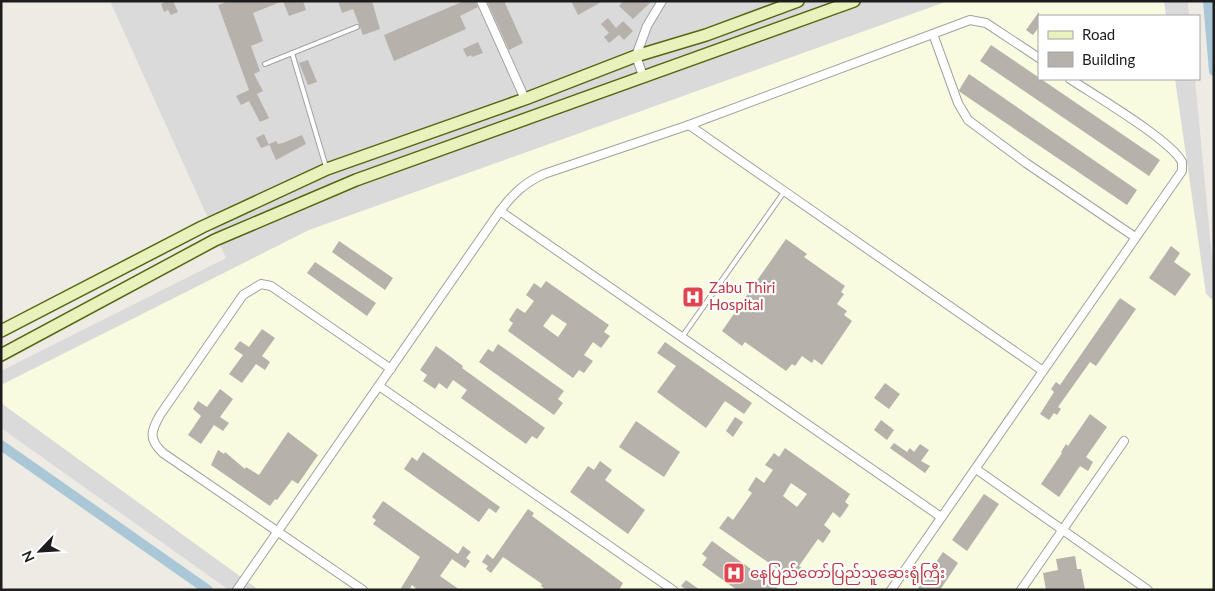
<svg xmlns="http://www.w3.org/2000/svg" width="1215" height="591" font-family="Lato,'Noto Sans Myanmar',sans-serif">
	<rect width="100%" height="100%" fill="#edebe4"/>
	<path fill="#dbdada" d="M110,1H1188L1189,16H1039V79H1195L1214,279V590H229L1,428V371L226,258Z"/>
	<path fill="#f8fbdf" d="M948,1H1164L1166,16H1039V79H1175L1206,294L1214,301V586L1211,590H259L1,403V385L309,230Z"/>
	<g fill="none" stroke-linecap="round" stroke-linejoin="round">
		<g stroke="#a9c7d6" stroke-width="10">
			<path d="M1208,1L1214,71"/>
			<path d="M1,445L208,590"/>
		</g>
	</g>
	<g fill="#b6b1aa" fill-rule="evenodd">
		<path d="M167,1H173L178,12L171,15L168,10L164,12L161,4Z"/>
		<path d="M229,1H283L253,13L263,41L251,46L260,71L254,74L263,91L257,94L269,118L260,122L249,101L241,105L236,96L249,90L218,5Z"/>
		<path d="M283,1H303L306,10L289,16Z"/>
		<path d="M338,1H372L380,29L363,35L353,9L342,13Z"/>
		<path d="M464,1H475L478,7L460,16L466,29L394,61L384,35Z"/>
		<path d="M487,1H504L523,43L509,50Z"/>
		<path d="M571,1H603L578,15Z"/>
		<path d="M623,1H652L633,19L619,6Z"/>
		<path d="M1039,12V27L1033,35L1026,30Z"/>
		<path d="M608,18L616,28L623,21L633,31L624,40L619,35L609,43L604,37L609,33L601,24Z"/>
		<path d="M478,42L483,53L472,57L471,55L467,57L463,49Z"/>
		<path d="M991,45L1160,160L1149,176L980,61Z"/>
		<path d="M308,60L317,82L308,85L299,63Z"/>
		<path d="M969,74L1137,190L1127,205L960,92L959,90Z"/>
		<path d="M264,134L269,145L261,148L256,138Z"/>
		<path d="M302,135L306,144L276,160L269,144L276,141L278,144L283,143Z"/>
		<path d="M786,239L807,254L804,257L845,286L841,292L844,294L837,304L847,311L844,315L852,321L822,365L814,359L812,363L802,356L795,366L792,364L786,371L745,342L742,346L722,331Z"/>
		<path d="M339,241L393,278L385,290L332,252Z"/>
		<path d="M1171,246L1180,253L1174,262L1191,274L1175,296L1149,278Z"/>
		<path d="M315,262L376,303L367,316L307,273Z"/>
		<path d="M546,281L609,325L604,332L610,336L601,348L593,342L584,355L593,361L584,373L579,370L573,378L508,331L513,323L509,320L517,308L525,313L534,301L526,295L534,283L541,288ZM552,314L567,324L558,337L543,326Z"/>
		<path d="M1120,298L1136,309L1096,366L1090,362L1058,407L1061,409L1057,415L1054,413L1049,420L1040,414L1054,392L1051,389L1056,382L1060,385Z"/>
		<path d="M262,329L275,338L262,356L270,362L265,370L256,364L242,383L229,374L243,355L234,349L240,341L249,347Z"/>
		<path d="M665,342L752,403L744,414L725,401L706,428L657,392L676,366L657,353Z"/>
		<path d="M498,344L564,391L558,399L563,403L554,415L479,362L488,349L493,352Z"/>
		<path d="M436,346L463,366L462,368L545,428L537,439L532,436L526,444L461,398L467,390L453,380L447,389L439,383L435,389L423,381L427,375L420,370Z"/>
		<path d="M885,383L900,394L889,409L874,398Z"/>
		<path d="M220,389L233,399L220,417L229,423L223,431L214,425L201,444L188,435L201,416L193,409L198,401L207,407Z"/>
		<path d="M1090,414L1107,427L1086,457L1093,462L1088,471L1080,466L1059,497L1041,484L1062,453L1061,452L1066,444L1068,446Z"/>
		<path d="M735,417L743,422L733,437L726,431Z"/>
		<path d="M881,420L894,430L887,440L874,430Z"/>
		<path d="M636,421L680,452L664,477L619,447Z"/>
		<path d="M288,432L318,455L298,484L292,480L277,500L275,499L270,506L211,465L218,450L224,454L225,452L245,469L246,467L259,475Z"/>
		<path d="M894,443L907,452L910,448L914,452L920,444L929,450L921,461L930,466L925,473L894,451L890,448Z"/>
		<path d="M785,448L850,494L845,502L849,505L840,518L833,512L824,525L831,531L823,543L818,539L799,566L803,569L795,581L719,528L728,516L733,520L752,493L748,490L756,477L764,483L773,470L765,465L774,453L779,457ZM791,483L807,494L797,507L783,496Z"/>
		<path d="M423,452L500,507L496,513L489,508L479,522L404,469L412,457L417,461Z"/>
		<path d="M600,461L612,470L605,480L645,510L628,534L570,492L588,466L594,470Z"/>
		<path d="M984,494L999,504L967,551L952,540Z"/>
		<path d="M383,501L458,554L463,546L471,552L466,558L470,561L465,568L452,559L440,576L460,590H418L412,585L409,590H400L420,557L373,524L376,520L372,517Z"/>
		<path d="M528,509L534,513L532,516L623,583L619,590H546L541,586L542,584L503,557L491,573L486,569L488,566L482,562L487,554L493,559Z"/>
		<path d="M712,541L780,590H737L702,565L707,558L702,554Z"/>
		<path d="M943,552L958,563L940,590H917Z"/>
		<path d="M1075,556L1077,569H1081L1085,590H1046L1043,573L1058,570L1056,559Z"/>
		<path d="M686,580L700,590H687L681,586Z"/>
	</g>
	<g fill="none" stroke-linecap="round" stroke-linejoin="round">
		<g stroke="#a1a1a1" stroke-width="6">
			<g id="lane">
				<path d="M292,53L326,167"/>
				<path d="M265,64L357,27"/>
				<path d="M682,337L784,192"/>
			</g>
		</g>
		<g stroke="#a1a1a1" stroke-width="10">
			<g id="street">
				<path d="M481,1L525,99"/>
				<path d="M933,34L958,103L968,120L1026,163L1135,237"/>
				<path d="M643,76L636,56L647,26L662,1"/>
				<path d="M689,125L1043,371"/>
				<path d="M500,211L941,517"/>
				<path d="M379,386L673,590"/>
				<path d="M976,469L1148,590"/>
				<path d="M237,590L500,211C513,194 524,183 544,174L689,125L970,20L986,23L1039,58"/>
				<path d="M363,590L163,453C148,439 151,431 160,415L243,295L261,284L271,286L391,369"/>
				<path d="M891,590L1182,171V162C1171,140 1094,95 1070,79"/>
				<path d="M1021,590L1124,441"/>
			</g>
		</g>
		<g stroke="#546810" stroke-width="14">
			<g id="secondary">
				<path d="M1,331L202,227L327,169L525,99L636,56L706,35L798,1"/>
				<path d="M1,355L215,240L356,180L854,1"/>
			</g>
		</g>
		<use href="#lane" stroke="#fff" stroke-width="4"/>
		<use href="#street" stroke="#fff" stroke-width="8"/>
		<use href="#secondary" stroke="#e9f2bd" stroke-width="11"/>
	</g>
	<defs>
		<g id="hospital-square" transform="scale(1.125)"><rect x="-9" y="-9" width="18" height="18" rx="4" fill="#e0444e" stroke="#fff"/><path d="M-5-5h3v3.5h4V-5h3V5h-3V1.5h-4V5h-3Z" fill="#fff"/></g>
	</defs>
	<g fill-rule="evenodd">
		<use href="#hospital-square" x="693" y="297"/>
		<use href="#hospital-square" x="734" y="573"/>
	</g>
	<g text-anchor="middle" stroke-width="4.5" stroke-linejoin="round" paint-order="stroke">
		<g font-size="15" fill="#be3a42" stroke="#fff" text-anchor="start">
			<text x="709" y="293">Zabu Thiri<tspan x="709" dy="17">Hospital</tspan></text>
			<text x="750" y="578">နေပြည်တော်ပြည်သူဆေးရုံကြီး</text>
		</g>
	</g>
	<rect width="1215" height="591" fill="none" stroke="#1d1d1d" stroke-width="5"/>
	<rect x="1038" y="15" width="162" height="65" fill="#ffffff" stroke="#a5a5a5"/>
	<rect x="1048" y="31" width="25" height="8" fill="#e9f2bd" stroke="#a5a5a5"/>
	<text x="1082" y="40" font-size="15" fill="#1d1d1d">Road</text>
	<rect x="1048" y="52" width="25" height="15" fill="#b6b1aa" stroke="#a5a5a5"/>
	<text x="1082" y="65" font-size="15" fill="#1d1d1d">Building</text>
	<g transform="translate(40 551) rotate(245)" stroke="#ffffff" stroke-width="4" paint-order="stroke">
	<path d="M0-4L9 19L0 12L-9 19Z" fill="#1d1d1d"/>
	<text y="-8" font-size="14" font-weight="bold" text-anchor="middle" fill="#1d1d1d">N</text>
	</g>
</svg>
